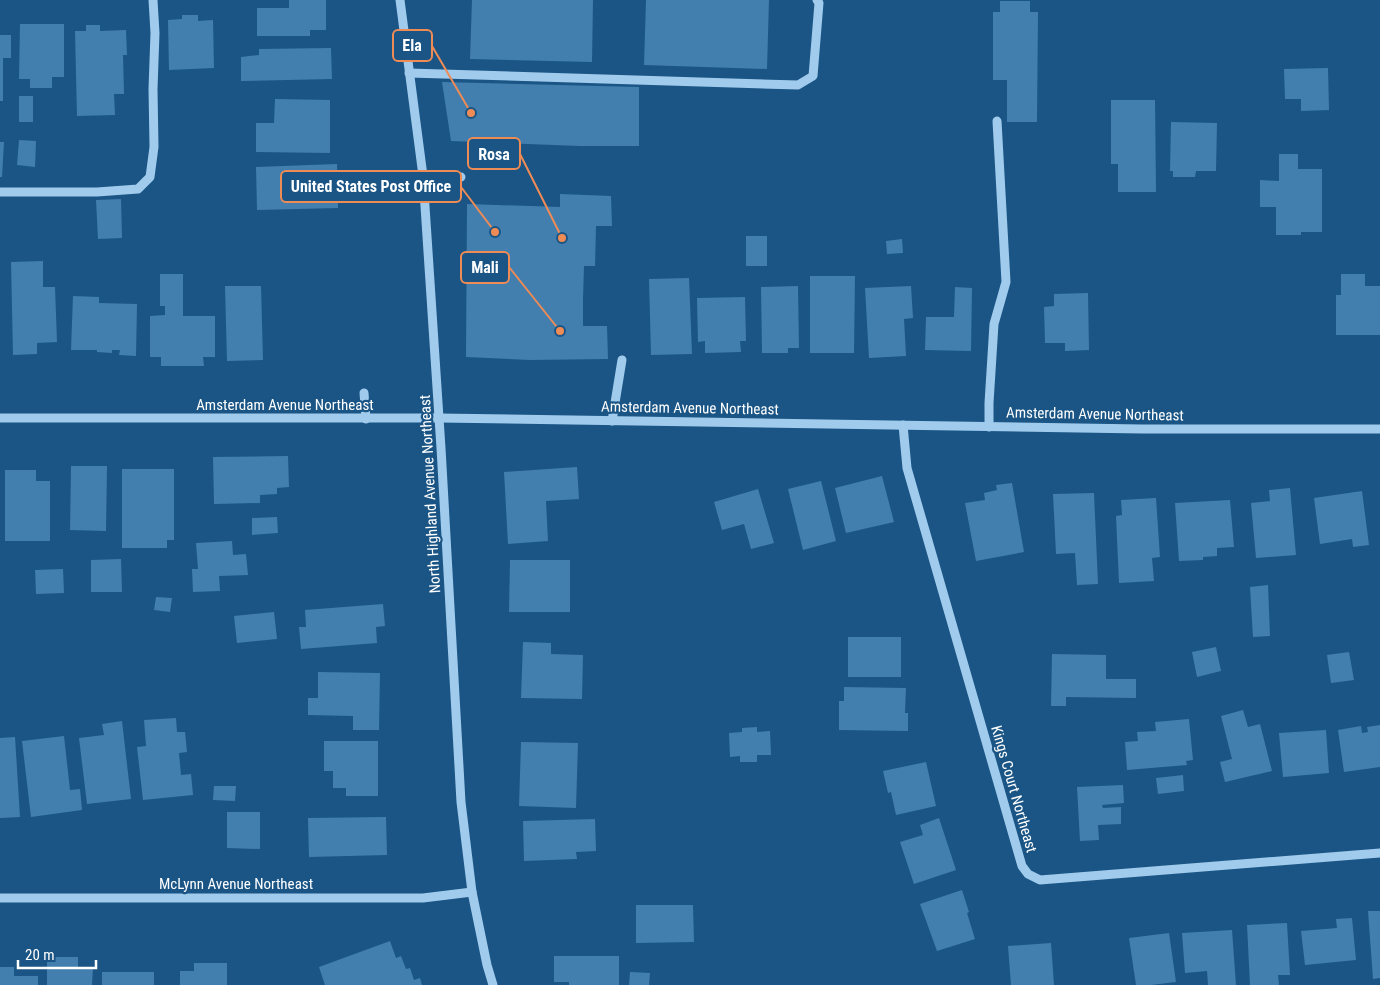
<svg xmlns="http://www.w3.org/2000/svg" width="1380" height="985" font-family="'Roboto Condensed',sans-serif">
	<rect width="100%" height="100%" fill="#1a5585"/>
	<g fill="#427fae">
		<path d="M289,0H326V30H310V36H257V8H289Z"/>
		<path d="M472,0H593L592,62L470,59Z"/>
		<path d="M646,0H769L767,69L644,65Z"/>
		<path d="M1000,1H1030V12H1038L1037,122H1007V80H993V12H1000Z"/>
		<path d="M182,15H198V21L213,20L214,68L169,70L168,20L182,19Z"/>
		<path d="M20,24H64V77H52V88H30V79H19Z"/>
		<path d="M86,25H100V31L126,30L127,55H123L124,94H114L115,115L77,116L75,31H86Z"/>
		<path d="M0,35H11V58H3V101H0Z"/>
		<path d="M331,48L332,79L241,81V57L259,55V49Z"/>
		<path d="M1328,68L1329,110L1301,111V99H1285L1284,69Z"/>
		<path d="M442,82L639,87V146H580L451,141Z"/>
		<rect x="19" y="96" width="14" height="26"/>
		<path d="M275,99L330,100V153L256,152V123H274Z"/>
		<path d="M1111,100H1155L1156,192H1118V164H1111Z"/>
		<path d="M1171,122L1217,123L1216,171H1196L1195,177H1173V171H1170Z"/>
		<path d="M19,140L36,141L35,167L17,165Z"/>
		<path d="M0,142H4L2,177H0Z"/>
		<path d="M1279,154H1298V169H1322V232H1301V235H1276V207H1260V180L1279,181Z"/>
		<path d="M337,164L338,208L257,210L256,167Z"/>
		<path d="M560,194L611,196L612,226H596L595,266H584L583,299V326H607L608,359L530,360L466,357L467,204L560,207Z"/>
		<path d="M121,199L122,238L98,239L96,200Z"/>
		<rect x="746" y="236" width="21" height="30"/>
		<path d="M902,239L903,253L887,254L886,241Z"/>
		<path d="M43,261V287H55L57,342L37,343V354L13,355L11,262Z"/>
		<path d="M160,274H183V316H215V357H203L204,366H161V357H150V316L165,315V306H160Z"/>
		<path d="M1341,274H1365V286H1380V335H1336V295H1341Z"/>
		<path d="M810,276H855L854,353H810Z"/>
		<path d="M689,278L692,354L651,355L649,279Z"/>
		<path d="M225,286H261L263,360L227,361Z"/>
		<path d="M798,286L799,348H788V353H762L761,287Z"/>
		<path d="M911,286L913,318L904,319L906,356L869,358L865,288Z"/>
		<path d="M955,287L972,288L971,351L925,350L926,317H954Z"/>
		<path d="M1088,293L1089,350L1065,351V343H1045L1044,307L1054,306V294Z"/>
		<path d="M73,296L99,297V303L137,304L136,356L119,355L120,350H112V353L97,352V350H71Z"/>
		<path d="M745,297L746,341H740L741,352L705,353V341L698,342L697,298Z"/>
		<path d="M288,456L289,487L277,488V494L260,495V503L214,504L213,457Z"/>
		<path d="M71,466H107L106,531L70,530Z"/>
		<path d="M577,467L579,499L546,501L548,541L508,544L504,472Z"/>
		<path d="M122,469H174V540H167V548H122Z"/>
		<path d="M5,470H36V481H50V541H5Z"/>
		<path d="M882,476L894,522L846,533L835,488Z"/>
		<path d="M821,481L836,541L803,550L788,489Z"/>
		<path d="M1012,483L1024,552L976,561L965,503L985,500L984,493L997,490L996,485Z"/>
		<path d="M1290,488L1296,555L1256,558L1251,503L1270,501L1269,490Z"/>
		<path d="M758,489L774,543L751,549L744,524L722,530L714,502Z"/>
		<path d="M1362,491L1369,545L1353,547L1352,539L1320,544L1314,498Z"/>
		<path d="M1094,493L1098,584L1077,585L1075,553L1056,554L1053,494Z"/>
		<path d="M1156,498L1160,557L1152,558L1154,581L1119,583L1116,516L1122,515L1121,500Z"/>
		<path d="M1230,500L1234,547L1217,548V556L1203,557V560L1179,561L1175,503Z"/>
		<path d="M277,517L278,533L252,535V518Z"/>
		<path d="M232,541L233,555L246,554L248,575L219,576L220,591L193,592L192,569H198L196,543Z"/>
		<path d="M121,559L122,592H91V560Z"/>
		<path d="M510,560H570V612H509Z"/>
		<path d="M63,569L64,593L36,594L35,570Z"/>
		<path d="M1268,585L1270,636L1253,637L1250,587Z"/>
		<path d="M156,597L172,598L170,612L154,610Z"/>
		<path d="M383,604L385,626L376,627L377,643L301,649L299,627H306L305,610Z"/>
		<path d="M274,612L277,639L237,643L234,616Z"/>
		<rect x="848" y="637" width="53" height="40"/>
		<path d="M523,642L551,643V654L583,655L582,699L521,698Z"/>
		<path d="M1216,647L1221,671L1197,677L1192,652Z"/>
		<path d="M1349,652L1354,680L1331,683L1327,655Z"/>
		<path d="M1052,654L1106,655V679H1136V698L1066,697V706H1051Z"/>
		<path d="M318,672L380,673L379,730H353V716L308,715V698H318Z"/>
		<path d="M844,687L906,688L905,713H908V731L839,730V701H844Z"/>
		<path d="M1243,710L1248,727L1260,724L1272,771L1225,782L1220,762L1232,759L1221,716Z"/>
		<path d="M176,718L177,732H185L187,752L179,753L181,775L191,774L193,795L143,800L137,747L146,746L144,720Z"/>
		<path d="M1189,719L1193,760L1186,761L1187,765L1127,770L1125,742L1138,741L1137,732L1156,731L1155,722Z"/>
		<path d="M122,721L131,799L87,804L79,738L104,735L102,724Z"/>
		<path d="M1380,725V767L1344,772L1338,730L1361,726L1362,733L1368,732L1367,727Z"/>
		<path d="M757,727V732L770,731L771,755H757V762H740V756L730,757L729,733L742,732V728Z"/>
		<path d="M1326,730L1329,773L1283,777L1279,733Z"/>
		<path d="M64,736L70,790L80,789L82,810L31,817L22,741Z"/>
		<path d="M15,737L20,817L0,818V738Z"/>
		<path d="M324,741H378V796H346V788H333V771H324Z"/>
		<path d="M521,742L578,743L576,808L519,806Z"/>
		<path d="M926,762L936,806L896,815L891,792L888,793L883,771Z"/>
		<path d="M1183,775L1184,791L1158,794L1156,778Z"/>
		<path d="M1123,785L1124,803L1102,805L1103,808L1121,807V824L1098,825L1099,840L1080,841L1077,787Z"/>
		<path d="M214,786H236L235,801L213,800Z"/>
		<path d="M227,812H260V849L227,848Z"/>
		<path d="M386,817L387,855L309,857L308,818Z"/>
		<path d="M939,818L956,870L914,884L900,842L923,835L920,825Z"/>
		<path d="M595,819L596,851L576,852L577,859L524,861L523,821Z"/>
		<path d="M962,890L969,912L967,913L975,939L937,951L920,904Z"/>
		<path d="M636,905H693L694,942L636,943Z"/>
		<path d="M1368,911H1380V978L1373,979Z"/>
		<path d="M1352,918L1356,960L1305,965L1301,931L1337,928L1336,919Z"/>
		<path d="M1287,923L1290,975H1278L1279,985H1250L1247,925Z"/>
		<path d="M1232,930L1236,985H1208L1207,971L1185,973L1182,933Z"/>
		<path d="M1169,933L1176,982L1151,985H1136L1129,938Z"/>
		<path d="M390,941L396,958L401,956L406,969L410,968L414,980L420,978L422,985H325L319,967Z"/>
		<path d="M1051,943L1054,985H1011L1008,946Z"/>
		<path d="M554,956H619V985H569V982H554Z"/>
		<path d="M47,957H78V967H93L92,985H47Z"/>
		<path d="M194,963H227V985H180V971H194Z"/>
		<path d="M0,967H14V976H38V985H0Z"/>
		<rect x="102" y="972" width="52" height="13"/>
		<path d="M630,972L650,973L649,985H629Z"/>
	</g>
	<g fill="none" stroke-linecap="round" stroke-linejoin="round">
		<g stroke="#a0cbec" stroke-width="9">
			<path d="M400,0L423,176L441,448L461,802L472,892L487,965L493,985"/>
			<path d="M409,73L798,85L813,76L819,3L817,0"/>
			<path d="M423,176L461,177"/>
			<path d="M0,192H97L138,189L150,177L154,147L153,89L155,33L153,0"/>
			<path d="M364,393L366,419"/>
			<path d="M0,418H439L1142,429H1380"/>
			<path d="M612,421L622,360"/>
			<path d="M903,425L907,468L1022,866L1028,874L1040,880L1380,853"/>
			<path d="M989,427V403L994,324L1006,282L997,121"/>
			<path d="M0,898H423L472,892"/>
		</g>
	</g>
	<g text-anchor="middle" stroke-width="4.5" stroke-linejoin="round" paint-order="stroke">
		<g font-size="15" fill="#fff" stroke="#1a5585">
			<text x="285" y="410">Amsterdam Avenue Northeast</text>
			<text transform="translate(690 408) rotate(1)" y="5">Amsterdam Avenue Northeast</text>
			<text transform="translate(1095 414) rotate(1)" y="5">Amsterdam Avenue Northeast</text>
			<text transform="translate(430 494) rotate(-93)" y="5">North Highland Avenue Northeast</text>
			<text transform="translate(1014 789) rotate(74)" y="5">Kings Court Northeast</text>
			<text x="236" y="889">McLynn Avenue Northeast</text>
		</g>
	</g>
	<path fill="none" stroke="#ef8b55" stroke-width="2" d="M471 113L432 46M562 238L520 154M495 232L461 187M560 331L509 267"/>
	<g fill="#ef8b55" stroke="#1a5585" stroke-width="2">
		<circle cx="471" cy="113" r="5"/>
		<circle cx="562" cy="238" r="5"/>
		<circle cx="495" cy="232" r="5"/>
		<circle cx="560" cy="331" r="5"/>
	</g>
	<g fill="#1a5585" stroke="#ef8b55" stroke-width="2">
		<rect x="393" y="30" width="39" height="31" rx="5"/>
		<rect x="468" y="138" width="52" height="31" rx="5"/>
		<rect x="281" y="171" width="180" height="31" rx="5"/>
		<rect x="461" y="252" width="48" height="31" rx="5"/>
	</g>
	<g font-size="16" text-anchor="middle" font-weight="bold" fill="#fff">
		<text x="412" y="51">Ela</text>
		<text x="494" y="160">Rosa</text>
		<text x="371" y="192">United States Post Office</text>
		<text x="485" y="273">Mali</text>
	</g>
	<path d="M18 960v8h78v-8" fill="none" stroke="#ffffff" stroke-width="2.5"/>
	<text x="25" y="960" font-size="15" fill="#ffffff" stroke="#1a5585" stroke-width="4" paint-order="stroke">20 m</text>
</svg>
